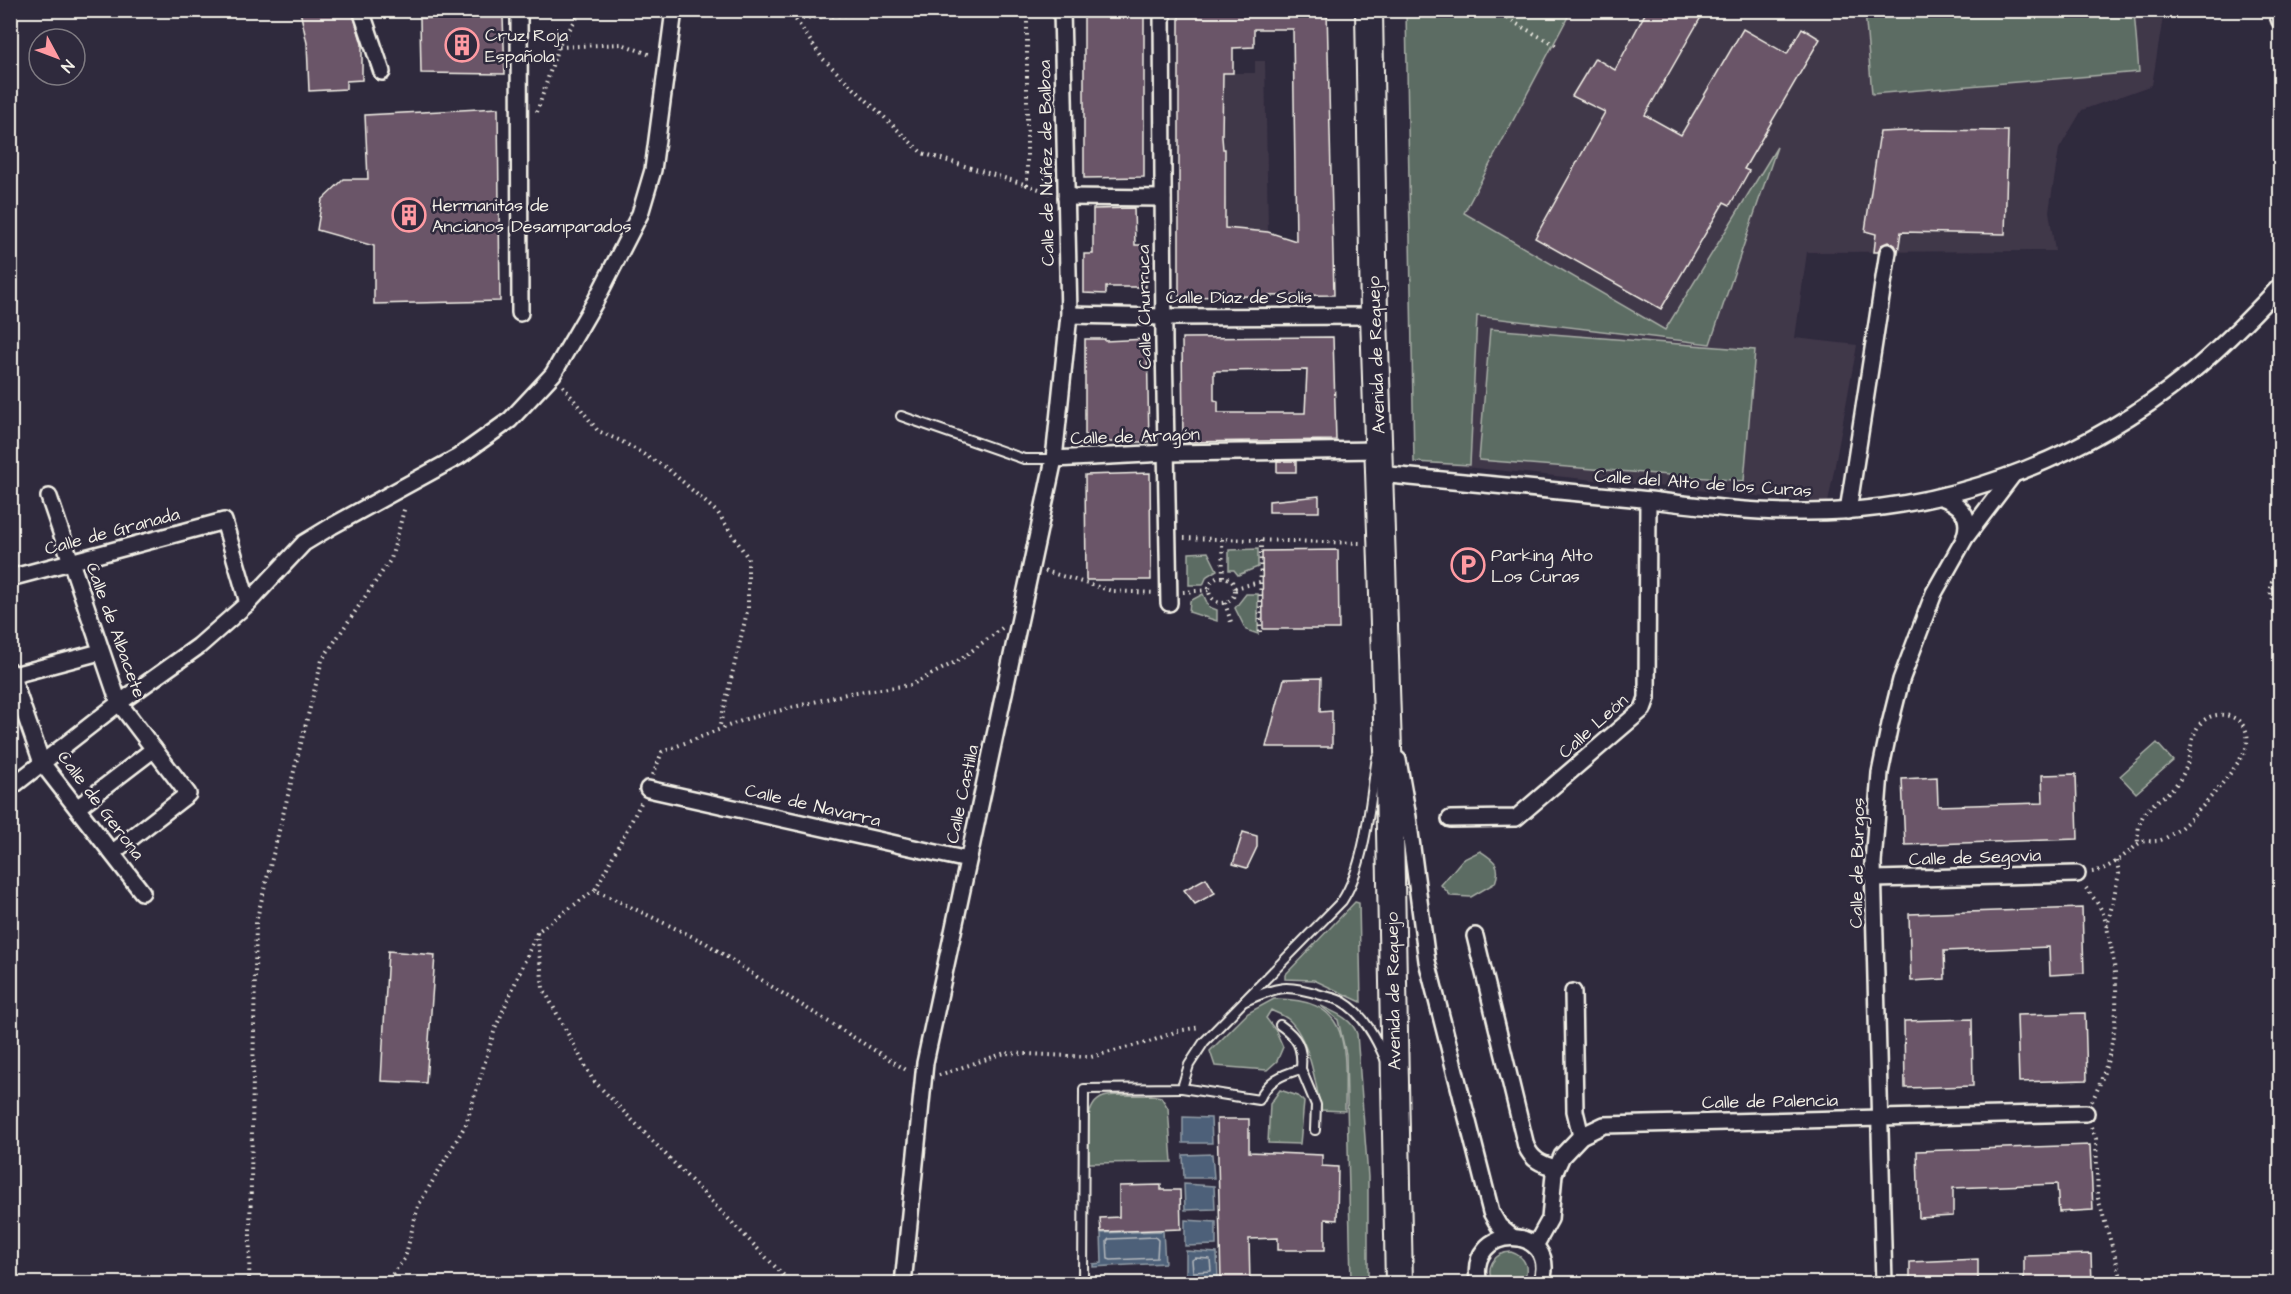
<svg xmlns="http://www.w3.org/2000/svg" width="2291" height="1294" font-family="'Architects Daughter',sans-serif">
	<rect width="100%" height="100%" fill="#2f2a3d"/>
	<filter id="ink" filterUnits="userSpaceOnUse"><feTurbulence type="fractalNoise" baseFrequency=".0167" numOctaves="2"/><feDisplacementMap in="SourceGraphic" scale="12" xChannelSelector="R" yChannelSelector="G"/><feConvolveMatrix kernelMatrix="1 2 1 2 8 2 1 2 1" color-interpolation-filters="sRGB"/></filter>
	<g filter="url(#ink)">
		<g fill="#41374a">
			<path d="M1406,11H2164L2152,85L2082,110L2059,149L2049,211L2055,251L1807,252L1795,338L1857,345L1828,503L1414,462Z"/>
			<path d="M1255,61H1265L1268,232L1225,228L1226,213H1211V198L1226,197L1225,174H1211V162L1225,161L1223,137H1209L1222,123V73H1255Z"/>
		</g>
		<g fill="#5b6c63" stroke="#a8aea6" stroke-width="1.5">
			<path d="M1406,11H1571L1464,213L1665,330L1777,147L1710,344L1477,316L1470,465L1414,462Z"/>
			<path d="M1865,11H2134L2139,72L1872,94Z"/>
			<path d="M1490,329L1755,350L1744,481L1479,460Z"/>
			<path d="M1258,549V567L1238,575L1234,570H1229V550Z"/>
			<path d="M1208,552L1217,570L1207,576L1203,585H1189V553Z"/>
			<path d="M1203,594L1209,607L1217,610V621L1189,612L1190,601Z"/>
			<path d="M1246,594H1258V634L1246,630L1235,608Z"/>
			<path d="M2157,743L2173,761L2136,793L2120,776Z"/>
			<path d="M1480,851C1494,860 1502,865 1495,883L1471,897L1451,896L1441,885L1462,860Z"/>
			<path d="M1355,902L1359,903L1361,1002L1314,980L1285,979V975Z"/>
			<path d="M1274,999C1354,998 1345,1049 1345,1111L1321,1110C1316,1084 1309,1037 1288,1019C1283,1015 1276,1013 1271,1010L1266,1018L1276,1031L1283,1047L1277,1061L1267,1070L1215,1066L1210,1051L1248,1013Z"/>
			<path d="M1321,1006C1334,1012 1353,1019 1357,1034L1368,1177V1283H1351L1346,1054L1338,1020Z"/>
			<path d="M1280,1090L1298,1096L1304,1102L1300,1144L1268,1143L1270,1104Z"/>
			<path d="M1151,1095L1161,1097L1168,1108L1172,1162L1089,1163C1089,1142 1080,1100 1108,1096C1122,1094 1137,1096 1151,1095Z"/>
			<path d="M1511,1252C1527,1257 1530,1270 1522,1283H1494C1484,1269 1494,1252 1511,1252Z"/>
		</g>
		<g fill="#4e6179" stroke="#909ba5" stroke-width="1.5">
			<path d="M1183,1117L1211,1118L1212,1143H1183Z"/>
			<path d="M1212,1154L1214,1178H1184L1183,1155Z"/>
			<path d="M1184,1184L1214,1186L1215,1209L1185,1210Z"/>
			<path d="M1185,1220L1216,1222V1245L1185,1246Z"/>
			<path d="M1163,1231L1165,1263L1093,1267V1264L1102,1263L1101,1233Z"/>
			<path d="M1186,1251L1217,1253L1218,1278L1186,1279Z"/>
		</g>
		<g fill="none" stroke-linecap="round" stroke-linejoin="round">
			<g stroke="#b2b7bc" stroke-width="1.5">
				<path d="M1155,1237L1158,1240L1157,1258L1111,1260L1108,1259L1107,1241L1109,1239Z"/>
				<path d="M1195,1258L1210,1259L1211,1271L1193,1272L1192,1260Z"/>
			</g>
		</g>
		<g fill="#6a5467" stroke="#f4f1e8" stroke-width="1.5" fill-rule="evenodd">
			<path d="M352,10L362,44V80L346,81V89L309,91L307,43L300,11Z"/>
			<path d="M1084,10H1144V177L1084,178Z"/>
			<path d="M1179,10H1327L1334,295L1179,297ZM1254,29H1293L1296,241L1268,232L1225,228V149H1223L1222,137L1223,73H1233V48L1254,47Z"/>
			<path d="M1647,10H1705L1645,115L1681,135L1743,29L1787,54L1802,28L1820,39L1744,169L1749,171L1730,205L1724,202L1661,309L1535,238L1605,112L1572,96L1595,58L1615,70Z"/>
			<path d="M503,17L505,74L421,73L420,18Z"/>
			<path d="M498,108L500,301L374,304V246L317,230L322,200L344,179H368L365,115Z"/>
			<path d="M1926,130L2008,131L2005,234L1901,232L1898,252L1895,245L1889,242L1881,245L1878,252H1874L1876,234L1865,231L1880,132Z"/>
			<path d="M1134,208L1135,245H1146V287H1106V294L1084,293V254H1093V209Z"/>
			<path d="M1333,337L1336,440L1183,442L1182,338ZM1307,370L1305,413H1218V401L1214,400V371Z"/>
			<path d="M1085,339H1105V341L1147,339L1149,442H1085Z"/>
			<rect x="1277" y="461" width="19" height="11"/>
			<path d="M1150,473L1151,580H1086L1085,475Z"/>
			<path d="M1319,496V512H1269V501Z"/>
			<path d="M1338,550L1339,629H1263L1262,551Z"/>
			<path d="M1321,678L1320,712L1332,711V747H1266L1284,679Z"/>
			<path d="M2076,774L2078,839L1905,845L1902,779L1937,777L1938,806L2043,803L2042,775Z"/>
			<path d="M1243,832L1257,836V847L1247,868L1233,864Z"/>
			<path d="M1206,878L1215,893L1195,904L1184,890Z"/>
			<path d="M2082,908L2084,973L2050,975L2049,947L1944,951L1945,979L1911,981L1909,914Z"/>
			<path d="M388,951L435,955L426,1083L381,1081Z"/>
			<path d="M2085,1013L2087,1080L2019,1082L2017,1015Z"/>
			<path d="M1972,1019L1973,1086L1905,1088L1904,1021Z"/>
			<path d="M1217,1119H1249V1152L1322,1155V1166L1338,1167L1337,1220L1325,1219V1250H1278V1238L1249,1239L1250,1284H1228V1280H1221Z"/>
			<path d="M2090,1145L2093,1210L2059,1212L2057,1184L1953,1188V1216L1919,1218L1917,1151Z"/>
			<path d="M1161,1185V1190H1180L1181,1229L1101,1232L1100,1218L1119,1217V1186Z"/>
			<path d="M2091,1254L2092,1284H2024V1256Z"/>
			<path d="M1978,1259V1284H1910V1262Z"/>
		</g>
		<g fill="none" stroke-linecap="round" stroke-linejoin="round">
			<g stroke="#f4f1e8" stroke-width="12">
				<g id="service">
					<path d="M901,416L1024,459H1054"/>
					<path d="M1245,1001C1279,986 1286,984 1321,995C1328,997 1337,998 1343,1002C1364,1014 1377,1040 1386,1061"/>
					<path d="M1280,1025C1297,1037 1303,1047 1301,1069"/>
					<path d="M1182,1088L1259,1100C1268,1080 1281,1075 1301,1069L1316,1105L1315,1130"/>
					<path d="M1083,1284L1084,1089L1182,1088L1189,1065L1204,1042L1342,901C1366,864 1370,801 1377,757"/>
				</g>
			</g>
			<g stroke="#f4f1e8" stroke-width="20">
				<g id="minor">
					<path d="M361,10L382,72"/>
					<path d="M519,10L520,313"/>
					<path d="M1162,10L1164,343L1169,603"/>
					<path d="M2276,10L2280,21"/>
					<path d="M1066,197L1163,198"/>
					<path d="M1069,315L1164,317L1374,316"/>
					<path d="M1054,459L1166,453L1379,450"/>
					<path d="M1379,474C1463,482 1547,490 1632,498C1686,504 1742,512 1797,512C1940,514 2078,463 2189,374C2222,347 2251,317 2280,286"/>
					<path d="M49,497L119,703L188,794L112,853"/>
					<path d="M1941,497C1959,503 1972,515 1965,536"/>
					<path d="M1848,511L1888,252"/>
					<path d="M10,578L224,521L248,603"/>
					<path d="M10,671L42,763L142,892"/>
					<path d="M10,676L100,652"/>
					<path d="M1398,760L1408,817L1427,961L1491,1212L1499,1226L1512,1237"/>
					<path d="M10,788L119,703L199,646L248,603L304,543L332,526L458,457L510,420L553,374L596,300L640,214L653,170L674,10"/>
					<path d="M648,789L968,860"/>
					<path d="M77,808L154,749"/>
					<path d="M1450,819L1516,818L1643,709L1647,698L1648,500"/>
					<path d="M1874,879L2077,874"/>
					<path d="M1475,936L1526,1146C1532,1160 1541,1164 1556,1168"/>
					<path d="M1573,992L1575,1111L1581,1136"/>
					<path d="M1535,1246L1550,1219L1554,1174L1562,1156L1581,1136L1604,1125L2086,1113"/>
					<path d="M903,1284L925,1063L1054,459L1069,315L1062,10"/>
					<path d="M1479,1284C1464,1221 1562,1223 1541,1284"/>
					<path d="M1884,1284L1873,863L1880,773L1890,724L1901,680L1934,593L1965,538L2012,476"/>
				</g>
			</g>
			<g stroke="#f4f1e8" stroke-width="30">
				<path id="trunk" d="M1369,10L1374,316L1389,780L1399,1284"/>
			</g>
			<g stroke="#f4f1e8" stroke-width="4" stroke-dasharray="1.5 4.5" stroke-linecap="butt">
				<path d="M789,10L823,59L922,153L1027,185"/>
				<path d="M793,10L803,18L912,10"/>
				<path d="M1027,10V185L1051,193"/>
				<path d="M1491,10L1557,46"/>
				<path d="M559,47L622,44L651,55"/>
				<path d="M537,112L558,47L582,10"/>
				<path d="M563,386L598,431L621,441L667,468L718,513L748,558V608L719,729"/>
				<path d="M1184,538L1360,543"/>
				<path d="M1222,539L1223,577"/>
				<path d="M1045,571L1112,591L1155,593"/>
				<path d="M2280,572L2272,581L2270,595L2278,607L2280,608"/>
				<circle cx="1222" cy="590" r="13"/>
				<path d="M1235,588L1260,582"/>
				<path d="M1183,592L1209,590"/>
				<path d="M1225,603L1231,622"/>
				<path d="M1260,632L1261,540"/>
				<path d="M653,775L662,752L746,719L850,693L911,685L961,659L1002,628"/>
				<path d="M641,803L595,890L706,943L769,985L908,1071"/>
				<path d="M2092,872C2106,870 2120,859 2131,850C2134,848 2138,843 2142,842C2146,840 2152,842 2156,841C2161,841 2167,837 2172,834C2189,825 2240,766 2246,748C2255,722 2223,705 2203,721C2189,733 2192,756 2184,772C2168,806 2135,798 2138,845"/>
				<path d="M2086,888C2091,895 2098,903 2102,911C2106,920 2108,932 2110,942C2122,996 2117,1051 2092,1101"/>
				<path d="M595,890L537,932L543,988L593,1080L792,1284"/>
				<path d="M2107,927L2119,874L2117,861"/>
				<path d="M939,1075L1005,1053L1091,1057L1152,1041L1177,1031L1200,1027"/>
				<path d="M2091,1127L2096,1139L2098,1198L2123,1284"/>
				<path d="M249,1284L256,922L322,660L391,559L405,506"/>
				<path d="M385,1284L405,1258L418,1206L466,1124L495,1029L537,933"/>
			</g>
			<use href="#service" stroke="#2f2a3d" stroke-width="8"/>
			<use href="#minor" stroke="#2f2a3d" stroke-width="15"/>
			<use href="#trunk" stroke="#2f2a3d" stroke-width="26"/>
		</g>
	</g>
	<defs>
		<g id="building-ring" transform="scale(1.725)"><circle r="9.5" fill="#2f2a3d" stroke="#ff9aa2" stroke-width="1.5"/><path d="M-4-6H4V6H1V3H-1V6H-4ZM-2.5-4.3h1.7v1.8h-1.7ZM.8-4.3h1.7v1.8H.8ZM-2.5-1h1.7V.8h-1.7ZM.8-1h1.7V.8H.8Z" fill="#ff9aa2"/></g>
		<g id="parking-ring" transform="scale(1.725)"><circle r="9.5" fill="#2f2a3d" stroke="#ff9aa2" stroke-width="1.5"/><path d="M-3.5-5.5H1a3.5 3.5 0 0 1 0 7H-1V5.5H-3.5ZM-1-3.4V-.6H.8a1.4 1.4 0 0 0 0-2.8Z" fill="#ff9aa2"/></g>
	</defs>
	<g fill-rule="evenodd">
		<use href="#building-ring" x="462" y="45"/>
		<use href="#building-ring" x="409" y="215"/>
		<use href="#parking-ring" x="1468" y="565"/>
	</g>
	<g text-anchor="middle" stroke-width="5" stroke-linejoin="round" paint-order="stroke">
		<g font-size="18" fill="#f4f1e8" stroke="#2f2a3d" text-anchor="start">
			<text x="485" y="41">Cruz Roja<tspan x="485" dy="21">Española</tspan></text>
			<text x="432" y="211">Hermanitas de<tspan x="432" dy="21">Ancianos Desamparados</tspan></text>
			<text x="1491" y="561">Parking Alto<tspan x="1491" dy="21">Los Curas</tspan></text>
		</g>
		<g font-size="18" fill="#f4f1e8" stroke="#2f2a3d">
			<text transform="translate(1046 163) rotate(-91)" y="6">Calle de Núñez de Balboa</text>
			<text x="1239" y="303">Calle Díaz de Solís</text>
			<text transform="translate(1144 307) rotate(-91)" y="6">Calle Churruca</text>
			<text transform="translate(1376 355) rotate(-92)" y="6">Avenida de Requejo</text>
			<text transform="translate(1135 436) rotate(-2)" y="6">Calle de Aragón</text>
			<text transform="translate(1703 483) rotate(4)" y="6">Calle del Alto de los Curas</text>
			<text transform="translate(112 531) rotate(-15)" y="6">Calle de Granada</text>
			<text transform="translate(116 630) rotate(70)" y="6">Calle de Albacete</text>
			<text transform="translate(1593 726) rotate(-42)" y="6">Calle León</text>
			<text transform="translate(962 794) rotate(-78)" y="6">Calle Castilla</text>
			<text transform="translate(101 805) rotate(53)" y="6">Calle de Gerona</text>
			<text transform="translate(813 805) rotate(13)" y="6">Calle de Navarra</text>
			<text transform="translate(1975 857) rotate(-2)" y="6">Calle de Segovia</text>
			<text transform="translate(1857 863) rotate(-89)" y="6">Calle de Burgos</text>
			<text transform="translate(1393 991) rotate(-91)" y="6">Avenida de Requejo</text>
			<text transform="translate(1770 1101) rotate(-1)" y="6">Calle de Palencia</text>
		</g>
	</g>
	<rect width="2291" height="1294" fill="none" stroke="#2f2a3d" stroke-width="36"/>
	<rect x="18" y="18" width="2255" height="1258" fill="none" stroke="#f4f1e8" stroke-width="2" filter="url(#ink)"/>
	<g transform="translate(57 57) rotate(131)"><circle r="28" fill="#2f2a3d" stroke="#7e7a81" stroke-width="1.5"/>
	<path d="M0-4.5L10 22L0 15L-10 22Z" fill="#ff9aa2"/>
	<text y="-9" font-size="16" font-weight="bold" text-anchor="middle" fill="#f4f1e8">N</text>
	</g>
</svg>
